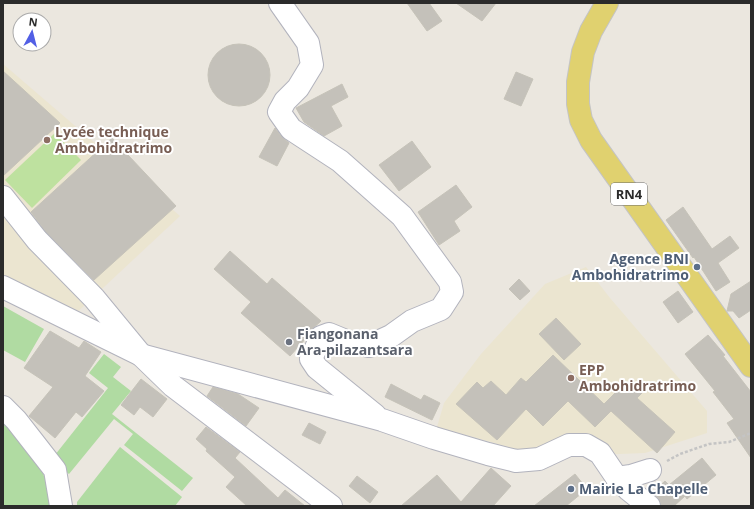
<svg xmlns="http://www.w3.org/2000/svg" width="754" height="509" font-family="'Open Sans',sans-serif">
	<rect width="100%" height="100%" fill="#ebe7df"/>
	<g fill="#ebe5d0">
		<path d="M3,64L180,216L73,316L3,282Z"/>
		<path d="M586,267L610,298L707,411V433L645,453L544,457L437,427L444,403L481,354L545,284Z"/>
	</g>
	<g fill="#b0dba2">
		<path d="M3,306L44,329L25,362L3,350Z"/>
		<path d="M104,354L121,367L113,377L131,391L112,414L193,478L182,491L124,445L133,434L114,419L69,474L51,460L108,388L89,373Z"/>
		<path d="M3,414L42,471L56,506H3Z"/>
		<path d="M120,447L182,497L175,506H77V502Z"/>
	</g>
	<path fill="#bee19f" d="M55,133L81,160L32,208L5,180Z"/>
	<g fill="#c4c1ba" stroke="#c6c3b9">
		<path d="M407,3H429L442,21L427,31Z"/>
		<path d="M456,3H496L482,21Z"/>
		<circle cx="239" cy="75" r="31"/>
		<path d="M3,71L60,123L3,176Z"/>
		<path d="M516,72L533,79L521,106L504,99Z"/>
		<path d="M342,84L348,97L331,106L342,126L324,136L304,122L296,108Z"/>
		<path d="M275,128L281,136L289,143L277,166L259,157Z"/>
		<path d="M112,138L176,206L94,280L46,232L31,212Z"/>
		<path d="M412,141L431,167L399,191L379,165Z"/>
		<path d="M456,185L472,207L454,221L460,231L439,245L418,212Z"/>
		<path d="M683,207L712,249L730,236L739,248L718,263L730,282L716,291L694,257L693,258L666,220Z"/>
		<path d="M230,251L267,284L272,278L321,321L310,331L308,336L290,356L241,313L251,302L214,269Z"/>
		<path d="M519,279L530,291L520,300L509,289Z"/>
		<path d="M751,281V310L739,318L733,311H727L731,294Z"/>
		<path d="M678,291L693,312L678,323L663,302Z"/>
		<path d="M556,318L581,344L564,360L539,334Z"/>
		<path d="M50,331L79,348L84,341L101,352L85,376L104,391L82,417L76,412L55,438L29,416L53,387L24,368Z"/>
		<path d="M708,335L725,355L723,356L751,392V458L727,423L734,419L713,392L715,391L685,354Z"/>
		<path d="M553,355L604,404L618,390L622,394L632,383L643,392L637,398L675,432L657,453L611,411L595,427L568,401L543,426L526,409L497,440L456,404L477,382L483,388L491,381L506,395L521,378L526,382Z"/>
		<path d="M141,379L167,399L153,417L140,407L134,415L121,405Z"/>
		<path d="M391,384L421,400L424,395L440,403L432,420L385,397Z"/>
		<path d="M213,387L238,394L259,408L246,426L207,396Z"/>
		<path d="M309,423L326,432L320,444L302,435Z"/>
		<path d="M206,427L240,452L235,458L278,498L285,490L305,506H247L226,487L235,477L206,451L207,449L196,439Z"/>
		<path d="M702,458L716,475L687,499L685,496L674,506H661L660,501L657,497L652,493L665,481L669,485Z"/>
		<path d="M491,468L511,486L493,506H401L437,475L461,502Z"/>
		<path d="M575,474L587,489L566,506H534Z"/>
		<path d="M357,476L378,492L370,503L349,486Z"/>
	</g>
	<g fill="none" stroke-linecap="round" stroke-linejoin="round">
		<g stroke="#b2b3bd" stroke-width="24">
			<g id="minor">
				<path d="M280,3L308,43L312,65L298,88L285,101L279,112L291,129L340,161L402,216L450,282L452,292L441,309L412,321L391,336L369,346L346,341L329,334L321,337L311,359L317,368L375,415"/>
				<path d="M3,197L37,240L94,298L141,355L173,386L331,506"/>
				<path d="M3,287L141,355L382,420L434,438L488,454L516,461L539,459L569,445H586L600,453L617,478L631,476L650,470"/>
				<path d="M3,407L16,420L55,470L61,506"/>
				<path d="M617,478L629,490L649,506"/>
			</g>
		</g>
		<g stroke="#c4c4c4" stroke-width="24">
			<path id="major" d="M607,3L591,31L583,52L578,82V104L581,120L591,140L751,366"/>
		</g>
		<path stroke="#c4c4c4" stroke-width="2.5" stroke-dasharray="3 2" stroke-linecap="butt" d="M667,461L680,454L709,444L729,442L751,433"/>
		<use href="#minor" stroke="#fff" stroke-width="22"/>
		<use href="#major" stroke="#e0d16f" stroke-width="22"/>
	</g>
	<g fill="#8d6e63" stroke="#fff" stroke-width="1.5">
		<circle cx="47" cy="140" r="4"/>
		<circle cx="571" cy="378" r="4"/>
	</g>
	<g fill="#5c6f8a" stroke="#fff" stroke-width="1.5">
		<circle cx="697" cy="267" r="4"/>
		<circle cx="571" cy="489" r="4"/>
	</g>
	<circle fill="#6b7280" stroke="#fff" stroke-width="1.5" cx="289" cy="342" r="4"/>
	<g text-anchor="middle" stroke-width="4" stroke-linejoin="round" paint-order="stroke">
		<rect fill="#fff" stroke="#6b6b6b" stroke-width="1" x="611" y="183" width="36" height="22" rx="3"/>
		<g font-size="13" font-weight="bold" fill="#2b2b2b">
			<text x="629" y="199">RN4</text>
		</g>
		<g font-size="14" font-weight="bold" fill="#785e54" stroke="#fff" text-anchor="start">
			<text x="55" y="137">Lycée technique<tspan x="55" dy="16">Ambohidratrimo</tspan></text>
			<text x="579" y="375">EPP<tspan x="579" dy="16">Ambohidratrimo</tspan></text>
		</g>
		<g font-size="14" font-weight="bold" fill="#4e5e75" stroke="#fff" text-anchor="end">
			<text x="689" y="264">Agence BNI<tspan x="689" dy="16">Ambohidratrimo</tspan></text>
			<text x="579" y="494" text-anchor="start">Mairie La Chapelle</text>
		</g>
		<g font-size="14" font-weight="bold" fill="#5b616d" stroke="#fff" text-anchor="start">
			<text x="297" y="339">Fiangonana<tspan x="297" dy="16">Ara-pilazantsara</tspan></text>
		</g>
	</g>
	<rect width="754" height="509" fill="none" stroke="#2b2b2b" stroke-width="8"/>
	<g transform="translate(32 32) rotate(7)"><circle r="19" fill="#ffffff" stroke="#aaaaaa"/>
	<path d="M0-3L7 15L0 10L-7 15Z" fill="#525fe5"/>
	<text y="-6" font-size="11" font-weight="bold" text-anchor="middle" fill="#2b2b2b">N</text>
	</g>
</svg>
